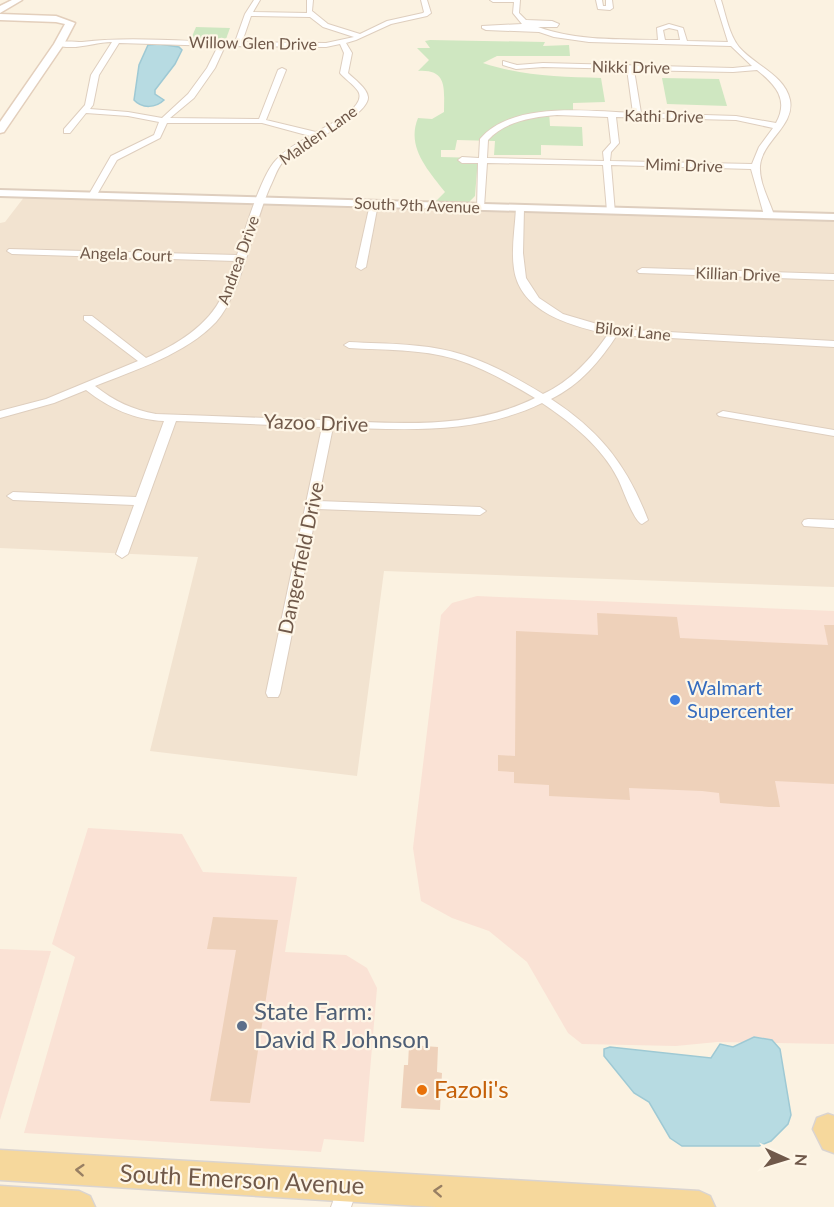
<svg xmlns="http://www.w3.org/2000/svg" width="834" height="1207" font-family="Lato,sans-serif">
	<rect width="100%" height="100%" fill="#fbf2e1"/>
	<path fill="#f2e3d0" d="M25,196L834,221V587L384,571L357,776L150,751L198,557L0,548V223L5,222Z"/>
	<g fill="#fae2d5">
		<path d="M477,596L834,611V1044L717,1042L676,1046L582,1044L568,1033L527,962L489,931L452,918L421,901L413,848L441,615L452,603Z"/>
		<path d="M88,828L182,834L203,872L297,877L285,952L346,955L367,968L377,988L364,1142L324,1139L321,1152L24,1133L75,957L52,944Z"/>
		<path d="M0,949L51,951L0,1120Z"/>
	</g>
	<g fill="#cfe7c1">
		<path d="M196,27L230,28L226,39H191Z"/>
		<path d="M430,40L545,42L543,46L569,45L570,56H497L483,63C522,76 560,77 601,78L605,102L573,103V111H549L550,126L582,127L583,146L541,145V155H494L495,141L457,140L455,150H441V157L478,158L475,196L469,202L436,201L445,192C428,170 406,147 418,118L432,119L444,112C444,89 448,69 418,71L429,60L417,48H430L425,41Z"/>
		<path d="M662,78L719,79L727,106L667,104Z"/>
	</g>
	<g fill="#b7dbe2" stroke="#9ec9d4" stroke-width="1.5">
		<path d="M159,44L179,47L182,50L175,64L155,90V94L164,100C156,108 142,109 134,100L139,65L148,45Z"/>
		<path d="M754,1037L772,1040L780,1049L791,1115L788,1124L771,1141L759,1146H682L670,1138L649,1102L634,1093L604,1056V1049L610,1047L711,1058L720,1044L733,1047Z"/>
	</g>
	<g fill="#eed1ba">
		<path d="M597,613L677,617L680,638L828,645L824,625H834V784L775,781L780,807H769L720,803L719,793L702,791L629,788L630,800L549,796V785L514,783V772L498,771V755L515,756L516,631L598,635Z"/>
		<path d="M213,917L278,920L250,1103L210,1101L236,950L207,949Z"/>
		<path d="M409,1045L438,1047L437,1072L442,1073L440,1110L401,1108L404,1065H408Z"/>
	</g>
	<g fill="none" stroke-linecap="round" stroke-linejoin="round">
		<g stroke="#decebe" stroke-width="2">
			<g id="minor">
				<path d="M254,0H260L253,12L307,13V0H313L312,11L328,24L360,34L387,21L423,13L424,12L421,0H427L431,13L427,16L391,24L356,40L346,43L352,53L348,73C354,79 367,88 368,97C369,117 297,146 282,163C277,169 274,179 270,187C253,225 242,293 216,322C186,354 135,370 95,386C114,401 133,410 156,414C211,416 266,418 322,420C393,423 468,431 535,398C509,383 484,368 455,359C421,349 384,350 349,348L344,345L349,342C388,344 427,343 464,355C492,364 518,379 543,394C571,381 591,359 608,334C571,326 520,312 514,269C511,249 515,228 516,208L520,205L524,208L523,253L526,278L539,298L563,314L614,329L834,341V347L617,335C600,361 580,385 551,399C600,431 627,465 648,520L642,524C634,522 623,489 618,479C602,447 572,423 542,403C477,435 404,430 333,427L318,501L480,507L486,511L480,515L317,509L280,693L278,697H268L266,693L322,427L176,421L128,554L122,558L116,554L134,505L13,500L7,496L13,492L136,497L164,421C135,420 109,408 86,390L54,403L0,418V411L46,399L138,361L84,320V316H92L146,358C175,346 209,325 222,296C227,285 231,272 235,261L12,254L7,251L9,249L237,255C244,233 261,175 276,160C286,149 298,143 310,136L262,123H167L160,138L117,160L95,198H89L88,196L111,156L154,135L159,122L128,116L86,113L70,133H64V129L85,105L91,75L112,42C95,42 71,52 55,44C63,40 74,42 82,42C133,36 184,42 235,42L245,14ZM251,16L310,17L323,27L354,37L326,43L242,42ZM119,43L218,46L207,68L188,94L162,118L128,112L90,109L93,105L99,75ZM340,44L344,53L340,73C345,79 353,84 358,91C368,107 327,126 316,132L266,120L286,70L282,68L278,70L259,119L170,118L194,98L215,68L225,46L326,47Z"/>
				<path d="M490,0H520L519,13L526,20L552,21L559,24L557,27H538C577,41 618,39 658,40L657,28L669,24L683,28L687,41L728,42L715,0H721C726,16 729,34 739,47C754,65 785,75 790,100C795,126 762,141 760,166C759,183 769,199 774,215L772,217L764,215L751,169L611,165L615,213L607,211L603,165L487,163L484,207L477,209L478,163H462L458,160L462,157L479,158L480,139C512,101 588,111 633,113L627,69L543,67L516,69L503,65V61L517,65L543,63L733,68L752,66L731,46L589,42L554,37L539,32L486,30L482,28V26L522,24L513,13L514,2H493ZM669,28L678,30L680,40H665L663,30ZM634,70L733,72L757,70C776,85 789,100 776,123L736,116L641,113ZM557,115L608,117L611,143L603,152L604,161L487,158L488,140C505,121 533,117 557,115ZM616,117L736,120L773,128L759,147L752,164L610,161L611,152L619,143Z"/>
				<path d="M596,0H602L603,6H606V0H612L613,8L610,10L598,9Z"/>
				<path d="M374,201L378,204L366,267L361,270L356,267L370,204Z"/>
				<path d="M642,268L834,274V280L639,273L637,271Z"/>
				<path d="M723,411L834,430V436L719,416L717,414Z"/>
				<path d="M808,519L834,520V528L804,526L802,523L804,520Z"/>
				<path d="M348,1176L355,1179L358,1186L351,1207H331L341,1179Z"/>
			</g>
		</g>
		<g stroke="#decebe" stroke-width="4">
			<path id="tertiary" d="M0,190L834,214V220L0,196Z"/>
		</g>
		<g stroke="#e3cfbc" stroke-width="3">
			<g id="secondary">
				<path d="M12,0H22L0,13V6Z"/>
				<path d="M0,14L56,16L75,23L64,44L4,132L0,133V122L54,44L65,24L56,22L0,20Z"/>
			</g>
		</g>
		<g stroke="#dad4d0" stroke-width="3">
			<g id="primary">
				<path d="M828,1114L834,1116V1153L823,1149L813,1129L817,1118Z"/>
				<path d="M0,1150L699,1191L710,1196L715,1207H437L0,1180Z"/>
				<path d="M0,1186L79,1191L90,1196L95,1207H0Z"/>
			</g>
		</g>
		<use href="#minor" fill="#fff" fill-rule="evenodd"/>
		<use href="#tertiary" fill="#fff" fill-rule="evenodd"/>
		<use href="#secondary" fill="#fff" fill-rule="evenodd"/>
		<use href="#primary" fill="#f6d89c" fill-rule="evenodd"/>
	</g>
	<defs><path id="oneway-chevron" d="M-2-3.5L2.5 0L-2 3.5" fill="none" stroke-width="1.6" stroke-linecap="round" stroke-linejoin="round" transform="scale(1.5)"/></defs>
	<g stroke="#987f63">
		<use href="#oneway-chevron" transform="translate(80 1170) rotate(-176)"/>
		<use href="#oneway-chevron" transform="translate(438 1191) rotate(-177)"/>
	</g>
	<circle fill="#3f7fe0" stroke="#fef6e7" stroke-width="2" cx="675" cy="700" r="6"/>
	<circle fill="#5c6f8a" stroke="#fef6e7" stroke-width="2" cx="242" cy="1026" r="6"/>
	<circle fill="#e8710a" stroke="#fef6e7" stroke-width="2" cx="422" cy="1090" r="6"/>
	<g text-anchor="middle" stroke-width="4.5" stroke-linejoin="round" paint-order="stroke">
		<g font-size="16" fill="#70594a" stroke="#fef6e7">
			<text transform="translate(253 43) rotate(1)" y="6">Willow Glen Drive</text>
			<text transform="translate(631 67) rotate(1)" y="6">Nikki Drive</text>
			<text transform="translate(664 116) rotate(1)" y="6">Kathi Drive</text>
			<text transform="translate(318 135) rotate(-35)" y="6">Malden Lane</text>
			<text transform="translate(684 165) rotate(2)" y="6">Mimi Drive</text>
			<text transform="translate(417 205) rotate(2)" y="6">South 9th Avenue</text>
			<text transform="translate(126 254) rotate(2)" y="6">Angela Court</text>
			<text transform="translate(238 260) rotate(-70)" y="6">Andrea Drive</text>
			<text transform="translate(738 274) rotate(2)" y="6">Killian Drive</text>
			<text transform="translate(633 331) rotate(6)" y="6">Biloxi Lane</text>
		</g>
		<g font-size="20" fill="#70594a" stroke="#fef6e7">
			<text transform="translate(316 423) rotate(2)" y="7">Yazoo Drive</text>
			<text transform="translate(301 558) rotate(-78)" y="7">Dangerfield Drive</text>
		</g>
		<g font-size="20" fill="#366cbe" stroke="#fef6e7" text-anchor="start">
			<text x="687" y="695">Walmart<tspan x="687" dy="23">Supercenter</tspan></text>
		</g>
		<g font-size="24" fill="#4e5e75" stroke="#fef6e7" text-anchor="start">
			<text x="254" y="1020">State Farm:<tspan x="254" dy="28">David R Johnson</tspan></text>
		</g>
		<g font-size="24" fill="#c56008" stroke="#fef6e7" text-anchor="start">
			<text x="434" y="1098">Fazoli's</text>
		</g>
		<g font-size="24" fill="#70594a" stroke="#fef6e7">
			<text transform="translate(242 1180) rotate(3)" y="8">South Emerson Avenue</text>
		</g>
	</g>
	<g transform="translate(786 1159) rotate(94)" stroke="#fef6e7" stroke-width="4.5" paint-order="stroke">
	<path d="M0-4.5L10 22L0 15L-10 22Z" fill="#70594a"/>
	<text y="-9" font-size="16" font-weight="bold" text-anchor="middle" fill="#70594a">N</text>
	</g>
</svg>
